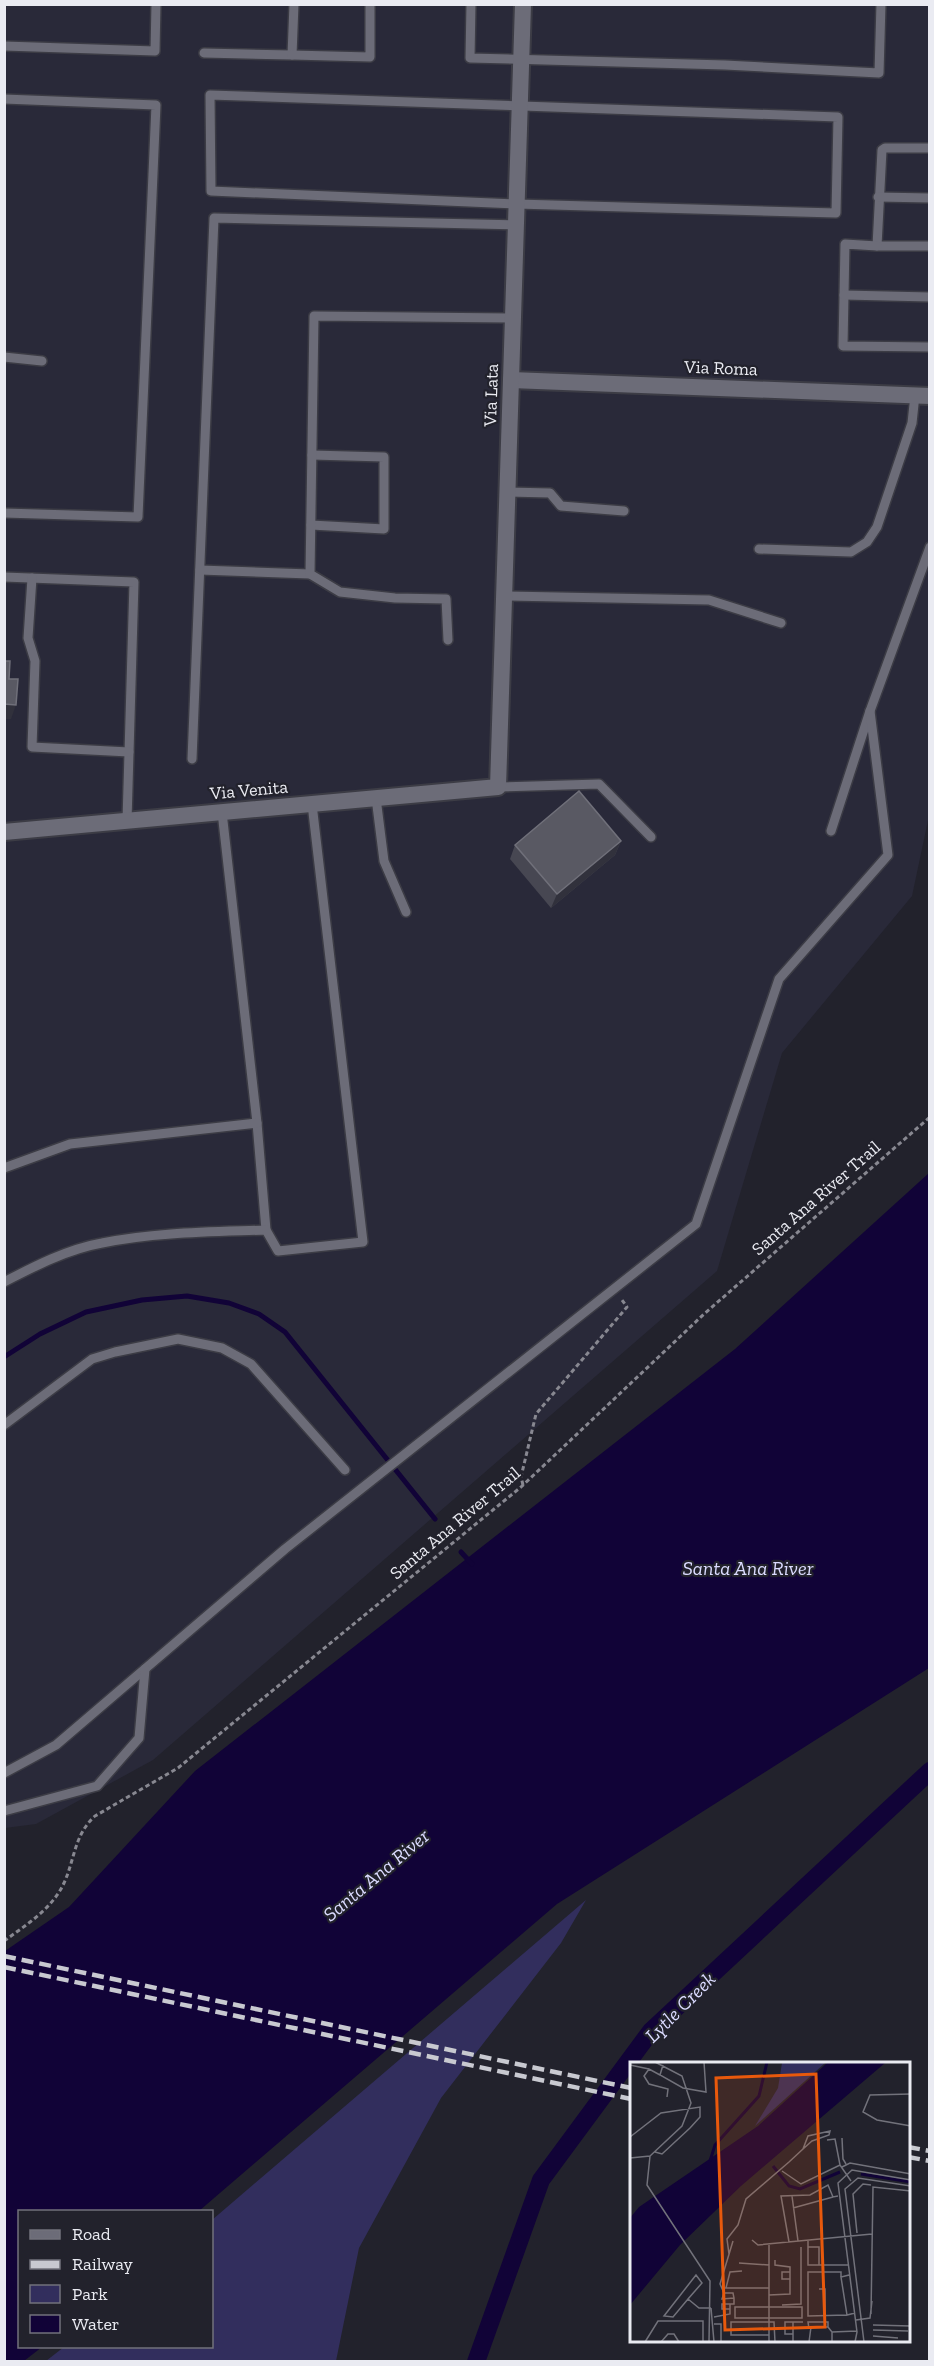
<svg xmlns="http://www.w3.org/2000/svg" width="934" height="2366" font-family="'Zilla Slab',serif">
	<rect width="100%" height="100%" fill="#22222c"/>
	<path fill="#292939" d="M5,5H929L930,811L912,896L782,1053L717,1271L153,1760L36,1824L5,1828Z"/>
	<path fill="#322e5d" d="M586,1900L561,1943L441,2098L359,2248L336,2361H46L64,2347L212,2346V2220Z"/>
	<path fill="#110337" d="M929,1173V1668L557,1904L199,2211L20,2212V2346L42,2347L24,2361H5V1951L69,1907L195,1771L735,1349Z"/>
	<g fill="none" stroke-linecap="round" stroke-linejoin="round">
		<g stroke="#110337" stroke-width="5">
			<path d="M4,1357L40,1334L86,1312L142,1300L187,1296L229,1303L259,1314L285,1332L435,1519"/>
			<path d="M461,1552L472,1564"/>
		</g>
		<path stroke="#110337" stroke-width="18" d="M476,2362L541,2180L651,2031L930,1771"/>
		<g stroke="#3c3c45" stroke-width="12">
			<g id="service">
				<path d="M471,4L470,58L725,65L879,73L881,4"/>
				<path d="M4,46L155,51L156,4"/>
				<path d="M204,53L292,55L294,4"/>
				<path d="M292,55L370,57V4"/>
				<path d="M210,95L838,117L836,213L517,204L211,191Z"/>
				<path d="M4,99L156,105L138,517L4,513"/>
				<path d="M930,148H885L882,150L877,246H930"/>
				<path d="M878,197L930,198"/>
				<path d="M877,246L845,244L843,346L930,347"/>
				<path d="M844,295L930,297"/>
				<path d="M4,357L42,361"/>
				<path d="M508,492L550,493L561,506L624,511"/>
				<path d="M311,525L384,529V457L312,455"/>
				<path d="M759,549L851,552L867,542L877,527L912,423L915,395"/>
				<path d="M200,570L310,574"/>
				<path d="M4,577L134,582L127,821"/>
				<path d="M32,578L28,638L35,661L32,747L129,752"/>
				<path d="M504,596L709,600L781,623"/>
				<path d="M448,640L446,599L395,598L340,592L310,574L314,316L513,318"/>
				<path d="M192,759L214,218L516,225"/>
				<path d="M498,787L599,784L651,837"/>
				<path d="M376,798L384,861L406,912"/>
				<path d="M222,812L257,1123L266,1230"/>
				<path d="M831,831L870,711L930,547"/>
				<path d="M4,1168L70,1144L257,1123"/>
				<path d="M4,1282C35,1266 68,1249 102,1243C156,1232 211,1232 266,1230L278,1251L363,1242L312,804"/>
				<path d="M4,1425L92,1359L115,1352L178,1339L222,1348L251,1364L345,1470"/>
				<path d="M4,1773L56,1745L285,1549L696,1224L779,979L888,855L870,711"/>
				<path d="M4,1811L97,1786L139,1738L145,1669"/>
			</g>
		</g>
		<g stroke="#3c3c45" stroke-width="20">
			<g id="minor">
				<path d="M511,380L930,396"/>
				<path d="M4,832L498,787L523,4"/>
			</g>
		</g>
		<g stroke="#888891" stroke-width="3" stroke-dasharray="4.5 3" stroke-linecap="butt">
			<path d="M523,1485L521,1477L536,1414L627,1307L622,1300"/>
			<path d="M4,1941C26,1925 52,1909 64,1883C75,1859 74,1835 95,1816L178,1768L521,1487L704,1314L930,1117"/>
		</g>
		<use href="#service" stroke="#6c6c78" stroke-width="9"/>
		<use href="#minor" stroke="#6c6c78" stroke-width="16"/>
		<g stroke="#c8c9d0" stroke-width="4.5" stroke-dasharray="12 6" stroke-linecap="butt">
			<path d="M4,1956L631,2088"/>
			<path d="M4,1967L631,2099"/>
			<path d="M908,2147L930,2151"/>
			<path d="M908,2157L930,2161"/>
		</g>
	</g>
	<path fill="#474752" d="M621,841L615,855L551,908L510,859L515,845Z"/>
	<g fill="#31313c">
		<path d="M4,704L16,705L11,719H4Z"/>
		<path d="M621,841L615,855L551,908L557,894Z"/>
	</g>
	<g fill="#595963" stroke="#70707a" stroke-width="1.5">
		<path d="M4,661H10L9,679H18L16,705L4,704Z"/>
		<path d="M579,791L621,841L557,894L515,845Z"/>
	</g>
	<g text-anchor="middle" stroke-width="4.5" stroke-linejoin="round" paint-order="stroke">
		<g font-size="18" fill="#eaebf2" stroke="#22222c">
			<text transform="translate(721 368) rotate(2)" y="6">Via Roma</text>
			<text transform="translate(491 395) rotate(-88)" y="6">Via Lata</text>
			<text transform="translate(249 790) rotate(-5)" y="6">Via Venita</text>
			<text transform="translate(816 1198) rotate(-41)" y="6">Santa Ana River Trail</text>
			<text transform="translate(455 1523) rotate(-40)" y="6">Santa Ana River Trail</text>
		</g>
		<g font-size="20" font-style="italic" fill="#dbdbff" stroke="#22222c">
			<text x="748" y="1575">Santa Ana River</text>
			<text transform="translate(376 1875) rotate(-40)" y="7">Santa Ana River</text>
			<text transform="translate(680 2007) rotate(-45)" y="7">Lytle Creek</text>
		</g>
	</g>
	<g transform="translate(630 2062)">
		<rect width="280" height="280" fill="#22222c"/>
		<path d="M152,1H195L125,64L148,26Z" fill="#322e5d"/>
		<path d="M197,1H255L111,124L50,183L0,243V156L9,145L128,64Z" fill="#110337"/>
		<path fill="none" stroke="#110337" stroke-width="3" d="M80,99L85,83L129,34L137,0M143,104L159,124L170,127L210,110M231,112L281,120"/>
		<path fill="none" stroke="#72727b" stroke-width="1.5" d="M25,0L52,14L61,41L52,64L20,94L17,123L80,219L79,280M0,3L19,7M33,3L30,13L53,26L76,30L74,0M30,13L19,7L14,14L19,22L38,27L37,35M281,32L240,33L233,50L247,58L281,64M0,75L31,51L70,45V55L60,66L32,92L25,90M212,76L213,97L216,102M197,78L205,77L210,103M0,96L20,94M212,105L220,101L281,112M152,109L171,122L210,103L221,119M162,134L168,179M163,146L203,135M227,171L223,132L233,122L241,123M122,178L128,183L242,172M178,178V203H218M159,180L151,134L180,133L198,123L203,135L208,134M139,183V280M178,185H189V203M99,192L97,177L108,163L116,137L159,100L173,87L182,79L199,73L200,69L178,74L173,87M109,201L139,203M160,210H152V217H160M219,213L211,215L217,253L225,251M211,215V210H178V254L217,253M92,226H139M96,226L100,210L112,209M189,227H195V254M94,231L90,222L103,179M139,233L160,232V205L145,203V198M58,237L43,255L34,254L66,213L72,221L58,237L69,246H81M100,242H104V236L103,231H94L92,237L104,236M152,243L171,242V185M105,245H172V256H105ZM81,246L84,280M241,252L243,125L281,129M84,255L100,252V242H92V247H100M226,258L240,256L242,239M163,260H155V272H163M84,262H91V280M243,263L281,264M179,267L178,260H198V265M243,268L278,269M202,270L227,269M139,273H101V260H144L145,280M243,274L268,276M15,280L28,259H73V280M31,280L38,272H44L49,280M163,280V260H173M179,280L181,265H198L202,270V280M225,280L227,270L208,121L222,108L281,118M234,280L215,127L228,116L281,124"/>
		<path fill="#e8590c" fill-opacity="0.15" stroke="#e8590c" stroke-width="3" d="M186,12L195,265L95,268L86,16Z"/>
		<rect width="280" height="280" fill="none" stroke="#eaebf2" stroke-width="3"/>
	</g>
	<rect width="934" height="2366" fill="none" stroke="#eaebf2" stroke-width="12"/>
	<rect x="18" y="2210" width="195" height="138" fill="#22222c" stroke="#72727b" stroke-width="1.5"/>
	<rect x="30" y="2230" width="30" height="9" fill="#6c6c78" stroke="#72727b" stroke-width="1.5"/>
	<text x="72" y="2240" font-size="18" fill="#eaebf2">Road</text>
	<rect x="30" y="2260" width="30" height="9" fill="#c8c9d0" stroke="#72727b" stroke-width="1.5"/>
	<text x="72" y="2270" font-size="18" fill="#eaebf2">Railway</text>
	<rect x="30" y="2285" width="30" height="18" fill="#322e5d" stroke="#72727b" stroke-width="1.5"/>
	<text x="72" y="2300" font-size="18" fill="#eaebf2">Park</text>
	<rect x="30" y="2315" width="30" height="18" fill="#110337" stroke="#72727b" stroke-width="1.5"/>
	<text x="72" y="2330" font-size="18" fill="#eaebf2">Water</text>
</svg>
